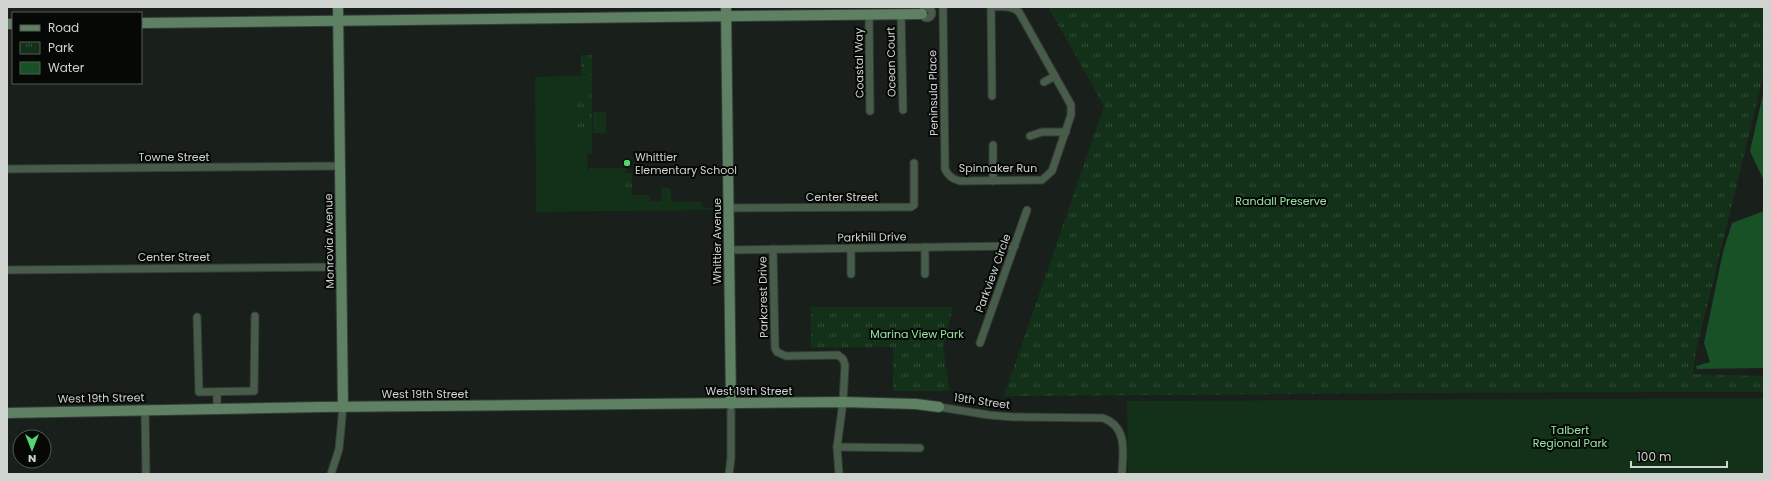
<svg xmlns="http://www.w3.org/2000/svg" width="1771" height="481" font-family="Poppins,sans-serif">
	<defs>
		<pattern id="park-tufts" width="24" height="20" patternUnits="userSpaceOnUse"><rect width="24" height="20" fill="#123118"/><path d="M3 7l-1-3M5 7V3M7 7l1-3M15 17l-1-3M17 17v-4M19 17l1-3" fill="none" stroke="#334e39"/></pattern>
	</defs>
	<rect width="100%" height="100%" fill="#191f1a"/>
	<g fill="#123118">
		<path d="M592,75V95H577V130H592V154H587L588,175L589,168H626L625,173H622L623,199H631L632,195H649L650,201H661L662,186L671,189V200L673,202H702V206L705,208H719L720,210L536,212L535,77Z"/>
		<rect x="593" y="112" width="13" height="21"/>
		<path d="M1764,398V474H1128L1127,401Z"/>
	</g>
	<g fill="url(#park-tufts)">
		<path d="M1048,7H1764V74L1696,351L1693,374L1764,376V392H1600L1004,396L1104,106Z"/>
		<rect x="581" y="55" width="11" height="20"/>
		<rect x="577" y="95" width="15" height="35"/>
		<rect x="622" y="173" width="10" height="26"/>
		<path d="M811,307H953L943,347L950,391H893V347L811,348Z"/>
	</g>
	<g fill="#185126">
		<path d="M1764,90V181L1750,151Z"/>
		<path d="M1764,211V368L1697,369L1696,366L1710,362L1704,343L1723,252L1732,223Z"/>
	</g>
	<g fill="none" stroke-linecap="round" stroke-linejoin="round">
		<g stroke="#363c37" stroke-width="9">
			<g id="street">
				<path d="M943,7L945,169C948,176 952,179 960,181L1042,180L1052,171L1071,115V105L1019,12C1012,5 1001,7 991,7"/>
				<path d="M991,7L992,96"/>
				<circle cx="927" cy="13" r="5"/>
				<path d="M901,14L903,110"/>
				<path d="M869,15L870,111"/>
				<path d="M1044,82L1055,76"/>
				<path d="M1030,136L1042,132H1066"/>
				<path d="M993,145V181"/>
				<path d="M7,169L340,166"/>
				<path d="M728,208L911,207L914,205V163"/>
				<path d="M925,247V274"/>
				<path d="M851,248V274"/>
				<path d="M773,249L775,348L777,352L786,356L838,355L843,359L845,365L843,402L837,447L839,474"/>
				<path d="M729,250L1015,246"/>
				<path d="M7,270L341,267"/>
				<path d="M197,317L199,392L254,391L255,316"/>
				<path d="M980,343L1027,210"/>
				<path d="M217,392V408"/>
				<path d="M939,407L989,415L1013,417L1103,418C1128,427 1123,452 1122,474"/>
				<path d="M145,409L146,474"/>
				<path d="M837,447L920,448"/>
				<path d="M331,474L339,449L343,407"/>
				<path d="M729,474L731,458V404"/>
			</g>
		</g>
		<g stroke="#363c37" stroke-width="12">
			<g id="secondary">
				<path d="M338,7L343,407"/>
				<path d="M726,7L731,404"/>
				<path d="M141,23L922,14"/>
				<path d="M7,24H13"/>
				<path d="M7,413L321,407L843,402L916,404L939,407"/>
			</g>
		</g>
		<use href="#street" stroke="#475d49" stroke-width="7"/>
		<use href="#secondary" stroke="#5d8162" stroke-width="10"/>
	</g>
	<circle fill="#54d672" stroke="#060806" stroke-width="1.5" cx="627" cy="163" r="4"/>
	<g text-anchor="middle" stroke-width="4" stroke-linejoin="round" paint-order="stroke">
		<g font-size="11" fill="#cfd4d0" stroke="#060806">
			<text transform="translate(891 62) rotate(-91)" y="4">Ocean Court</text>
			<text transform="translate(859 63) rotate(-91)" y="4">Coastal Way</text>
			<text transform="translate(933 93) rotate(-91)" y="4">Peninsula Place</text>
			<text x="174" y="161">Towne Street</text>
			<text x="998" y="172">Spinnaker Run</text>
			<text x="842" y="201">Center Street</text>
			<text transform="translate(872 237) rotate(-1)" y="4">Parkhill Drive</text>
			<text transform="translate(329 241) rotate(-91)" y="4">Monrovia Avenue</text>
			<text transform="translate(717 241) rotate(-90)" y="4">Whittier Avenue</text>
			<text x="174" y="261">Center Street</text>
			<text transform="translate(993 273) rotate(-70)" y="4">Parkview Circle</text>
			<text transform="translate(763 297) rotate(-91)" y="4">Parkcrest Drive</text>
			<text x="749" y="395">West 19th Street</text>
			<text x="425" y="398">West 19th Street</text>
			<text transform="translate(101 398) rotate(-1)" y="4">West 19th Street</text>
			<text transform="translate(982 401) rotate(8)" y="4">19th Street</text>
		</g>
		<g font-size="11" fill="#cfd4d0" stroke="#060806" text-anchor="start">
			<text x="635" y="161">Whittier<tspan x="635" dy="13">Elementary School</tspan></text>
		</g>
		<g font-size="11" fill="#95e5a1" stroke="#060806">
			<text x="1281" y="205">Randall Preserve</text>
			<text x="917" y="338">Marina View Park</text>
			<text x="1570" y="434">Talbert<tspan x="1570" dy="13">Regional Park</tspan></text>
		</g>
	</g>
	<rect width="1771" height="481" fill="none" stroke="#cfd4d0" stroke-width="16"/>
	<rect x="12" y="12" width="130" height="72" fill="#060806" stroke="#565a57"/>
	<rect x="20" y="25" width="20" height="6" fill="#5d8162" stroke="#565a57"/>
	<text x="48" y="32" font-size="12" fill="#cfd4d0">Road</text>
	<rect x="20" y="42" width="20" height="12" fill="url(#park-tufts)" stroke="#565a57"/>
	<text x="48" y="52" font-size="12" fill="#cfd4d0">Park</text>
	<rect x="20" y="62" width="20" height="12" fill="#185126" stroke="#565a57"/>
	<text x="48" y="72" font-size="12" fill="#cfd4d0">Water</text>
	<g transform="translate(32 449) rotate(180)"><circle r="19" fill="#060806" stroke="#565a57"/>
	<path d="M0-3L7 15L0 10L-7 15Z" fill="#54d672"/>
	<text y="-6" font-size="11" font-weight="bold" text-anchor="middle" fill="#cfd4d0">N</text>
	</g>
	<path d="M1631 461v6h96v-6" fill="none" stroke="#cfd4d0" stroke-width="2"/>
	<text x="1637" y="461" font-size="12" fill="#cfd4d0" stroke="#060806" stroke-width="3" paint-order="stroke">100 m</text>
</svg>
